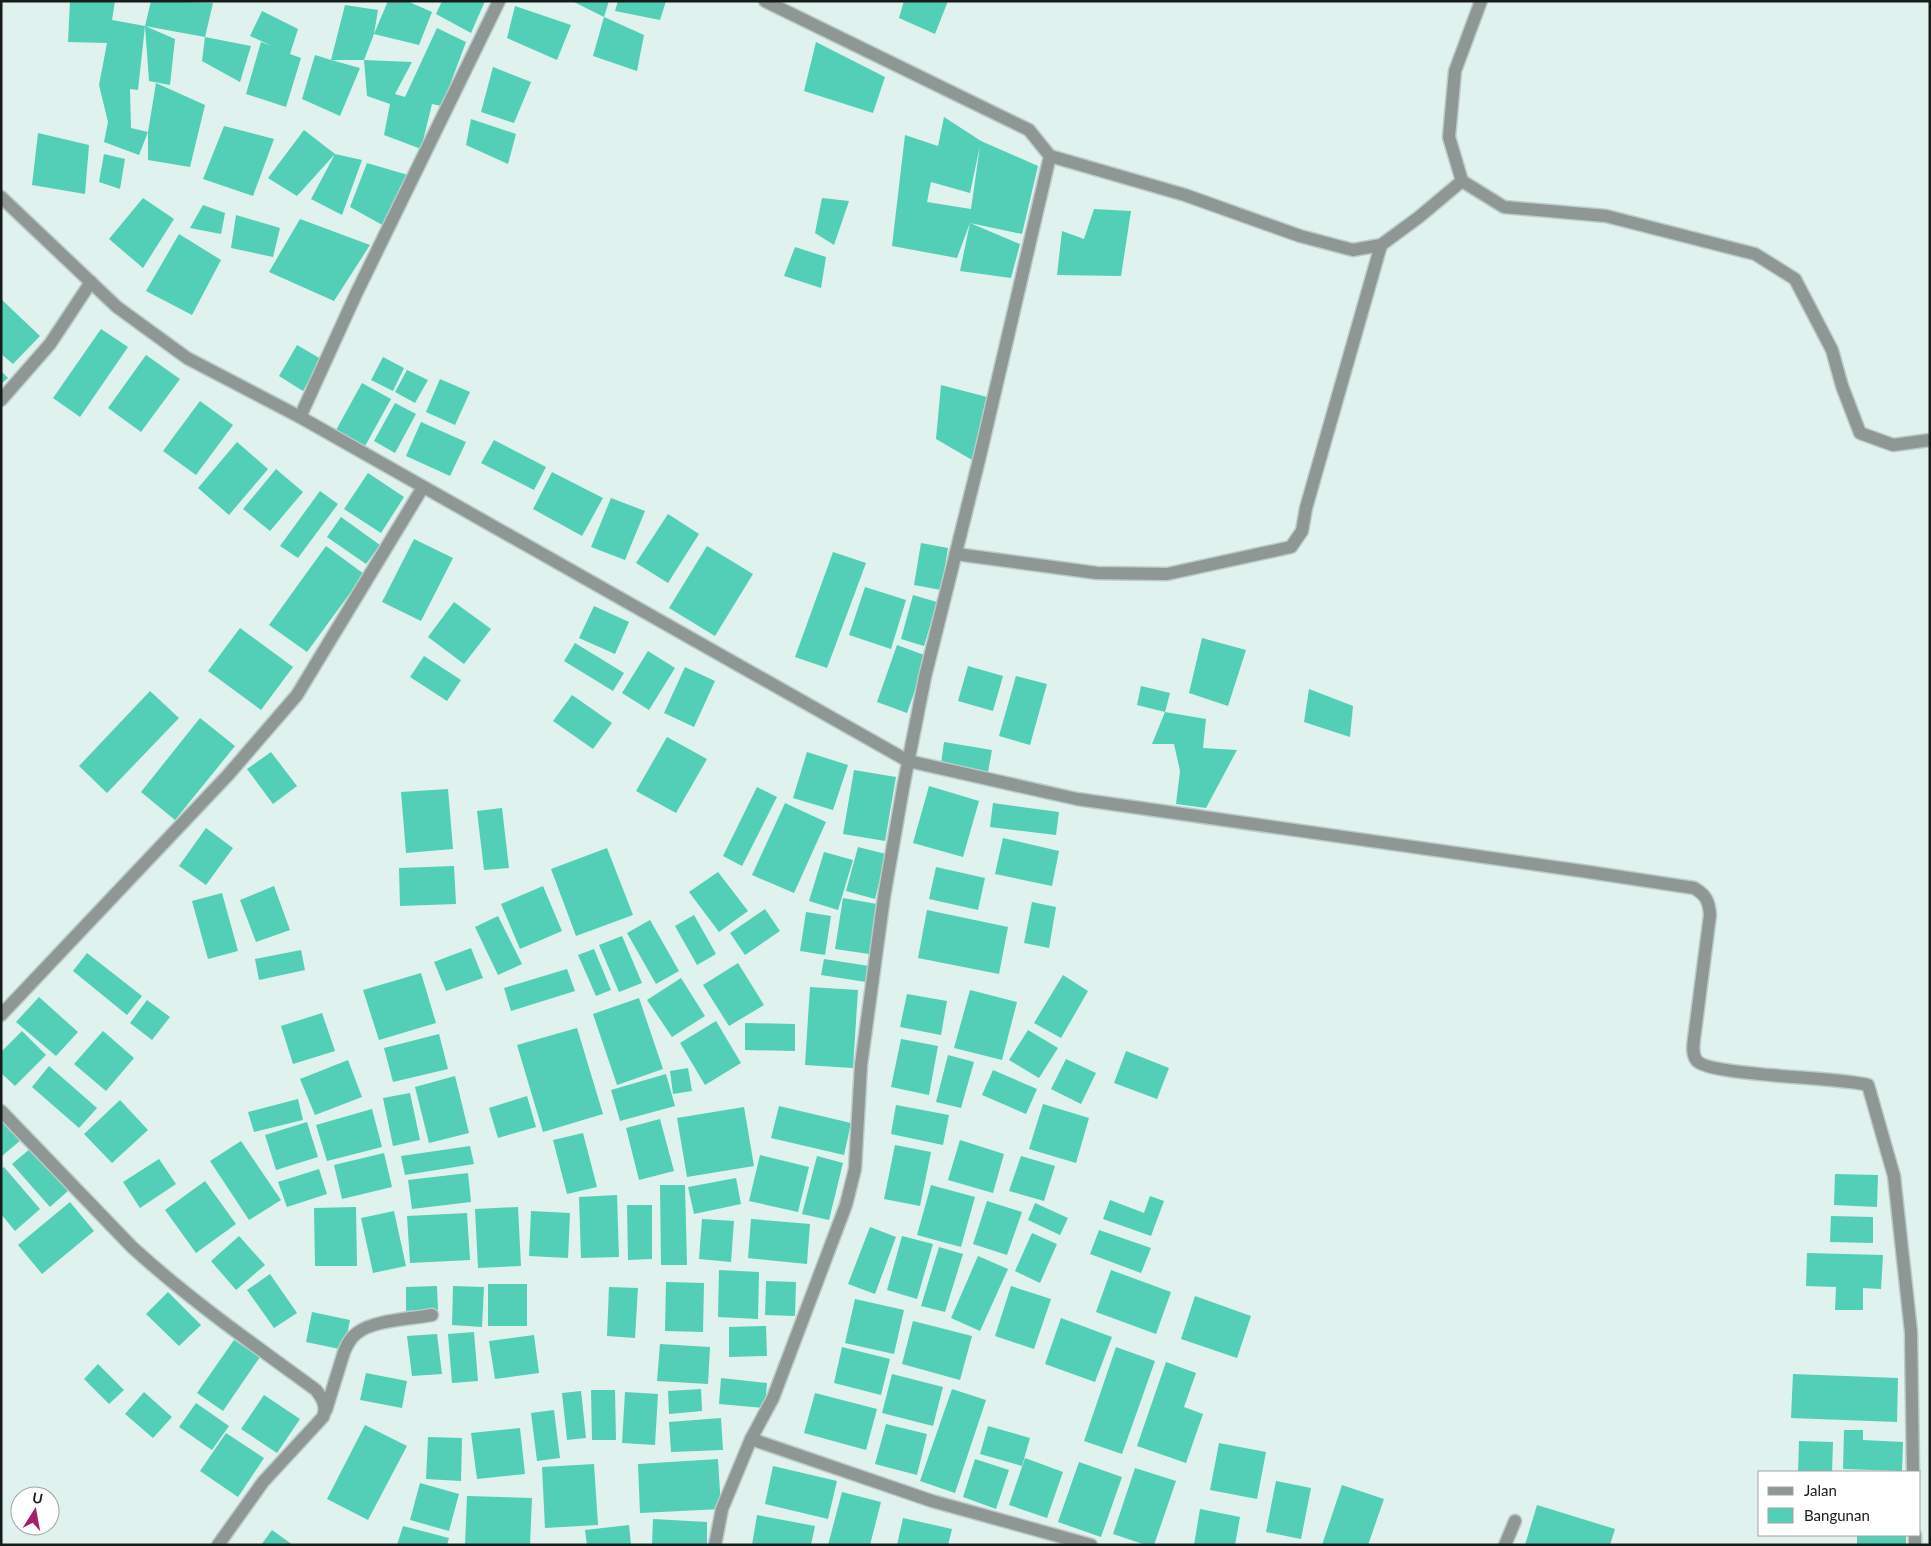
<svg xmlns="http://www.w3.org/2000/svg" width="1931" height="1546" font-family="Lato,sans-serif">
	<rect width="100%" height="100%" fill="#dff2ed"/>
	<g fill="#52cfb6" fill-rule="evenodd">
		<path d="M70,1H115L112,20L145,26L175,39L170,85L149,81L145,26L138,90L130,89L131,128L148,132L156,83L205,105L190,167L148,160V132L139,155L104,142L108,122L99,85L107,43L68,42Z"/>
		<path d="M151,1L213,3L205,37L145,26Z"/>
		<path d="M388,1H407L432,12L419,45L374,34Z"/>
		<path d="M442,1H485L471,33L436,14Z"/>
		<path d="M572,1H609L604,17L644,35L637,71L593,56L604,17Z"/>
		<path d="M618,1H666L660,20L615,11Z"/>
		<path d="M904,1H948L935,34L899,18Z"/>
		<path d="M345,5L378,10L374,34L364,60L412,62L395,94L405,97L437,28L466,42L442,106L432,104L421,149L384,135L390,104L367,96L364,60H331L360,68L340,116L302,99L315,55L331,60Z"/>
		<path d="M515,6L571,25L557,60L507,38Z"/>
		<path d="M262,11L298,29L290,54L301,58L286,107L246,94L261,42L272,46L250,36Z"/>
		<path d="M205,37L251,46L240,82L202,61Z"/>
		<path d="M816,42L885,77L873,113L804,91Z"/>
		<path d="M493,67L531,82L514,123L481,112Z"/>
		<path d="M944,117L981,141L1038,166L1022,234L970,223L1020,244L1011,278L960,271L970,223L957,258L892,246L905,135L938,146ZM980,146L971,209L927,202L931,182L970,193Z"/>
		<path d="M471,119L516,134L508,164L466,145Z"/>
		<path d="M224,126L274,139L253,196L203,179Z"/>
		<path d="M304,130L335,154L362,160L342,215L311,199L335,154L297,196L268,178Z"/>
		<path d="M38,133L89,145L85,194L32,185Z"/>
		<path d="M104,154L125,159L120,189L99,182Z"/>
		<path d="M367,163L408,175L384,226L350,207Z"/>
		<path d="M143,198L174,219L143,268L109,239Z"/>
		<path d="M822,198L849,201L834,245L815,233Z"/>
		<path d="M203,205L225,213L221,234L190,228Z"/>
		<path d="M1094,209L1131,211L1121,276L1057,275L1062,231L1084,239Z"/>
		<path d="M236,215L280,228L273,257L231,248Z"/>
		<path d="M300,219L370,245L334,301L269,272Z"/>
		<path d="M179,234L221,260L192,315L146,291Z"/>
		<path d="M795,247L826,257L821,288L784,276Z"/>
		<path d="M1,299L40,336L13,364L1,354Z"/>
		<path d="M101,329L128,347L80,417L53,398Z"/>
		<path d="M297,345L321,359L303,391L279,376Z"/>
		<path d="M146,355L180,379L141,432L108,408Z"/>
		<path d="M383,357L404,368L393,391L371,380Z"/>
		<path d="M407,370L428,380L415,403L395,392Z"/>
		<path d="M1,371L8,378L1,384Z"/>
		<path d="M440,379L470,392L455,425L426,412Z"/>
		<path d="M362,383L391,399L364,448L335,432Z"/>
		<path d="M941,385L987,397L972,460L936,439Z"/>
		<path d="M200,401L233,425L196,475L163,451Z"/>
		<path d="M395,403L416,414L395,453L374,441Z"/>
		<path d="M421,422L466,442L450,476L406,456Z"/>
		<path d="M494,440L546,467L534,490L481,463Z"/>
		<path d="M237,442L268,469L229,515L198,488Z"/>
		<path d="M276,469L303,492L270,531L243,509Z"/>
		<path d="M552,472L603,498L582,536L533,509Z"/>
		<path d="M368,473L404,497L381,533L344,509Z"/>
		<path d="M320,491L338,504L298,558L280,546Z"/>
		<path d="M611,498L645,511L625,560L591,547Z"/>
		<path d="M668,514L699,534L668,583L636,563Z"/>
		<path d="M341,517L380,545L366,564L327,537Z"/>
		<path d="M414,539L453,558L421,621L382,602Z"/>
		<path d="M921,543L948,548L941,590L914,585Z"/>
		<path d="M326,546L364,574L307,652L269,625Z"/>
		<path d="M707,546L753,574L715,636L669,608Z"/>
		<path d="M833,552L866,563L827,668L795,657Z"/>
		<path d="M865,587L906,600L891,649L849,635Z"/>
		<path d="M913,595L937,602L924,646L901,639Z"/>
		<path d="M454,602L491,629L464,664L428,637Z"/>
		<path d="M594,606L629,622L615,654L579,638Z"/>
		<path d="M240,628L293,667L261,710L208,671Z"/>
		<path d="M1202,638L1246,650L1228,706L1189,693Z"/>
		<path d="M575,643L624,673L613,691L564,661Z"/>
		<path d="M897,645L927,656L907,713L877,702Z"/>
		<path d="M648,651L675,668L649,710L622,693Z"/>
		<path d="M424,656L461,680L447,701L410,677Z"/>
		<path d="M968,666L1003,676L993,711L958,701Z"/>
		<path d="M685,667L715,681L694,727L664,713Z"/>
		<path d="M1016,676L1047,684L1030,745L999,736Z"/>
		<path d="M1141,686L1170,693L1165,712L1137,705Z"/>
		<path d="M1309,689L1353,706L1350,737L1304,722Z"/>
		<path d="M150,691L179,718L107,793L79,766Z"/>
		<path d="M572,695L612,723L593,749L553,721Z"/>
		<path d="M1165,712L1206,719L1203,748L1237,750L1206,808L1176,804L1180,771L1174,744H1152Z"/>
		<path d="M200,718L235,746L175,820L141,792Z"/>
		<path d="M667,737L707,759L676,813L636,791Z"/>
		<path d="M944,742L992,750L988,772L941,764Z"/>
		<path d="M271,752L297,786L273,804L247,769Z"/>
		<path d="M807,752L848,765L833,810L793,798Z"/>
		<path d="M854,770L896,777L885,841L843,834Z"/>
		<path d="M929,786L979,801L963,857L913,843Z"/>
		<path d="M757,787L777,797L742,866L723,856Z"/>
		<path d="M448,789L453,849L406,853L401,792Z"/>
		<path d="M785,803L826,822L794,893L752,875Z"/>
		<path d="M993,803L1059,812L1056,835L990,827Z"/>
		<path d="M502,808L509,868L484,870L477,811Z"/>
		<path d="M206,828L233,848L206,885L179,866Z"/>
		<path d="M1003,838L1059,851L1052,886L995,874Z"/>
		<path d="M858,847L886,854L875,899L846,891Z"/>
		<path d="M607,848L633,915L576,936L551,869Z"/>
		<path d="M824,852L853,860L838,910L809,901Z"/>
		<path d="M454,866L456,904L400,906L399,868Z"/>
		<path d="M936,867L985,878L978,910L929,899Z"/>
		<path d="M718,872L748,911L719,932L689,892Z"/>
		<path d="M274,886L290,930L256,942L240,900Z"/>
		<path d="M543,886L562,931L520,949L501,904Z"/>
		<path d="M222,893L238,951L208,959L192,901Z"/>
		<path d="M843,898L877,904L869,954L835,949Z"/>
		<path d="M1032,902L1056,907L1049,948L1024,943Z"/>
		<path d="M765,909L780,931L745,955L730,933Z"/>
		<path d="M927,910L1008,927L999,974L918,958Z"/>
		<path d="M806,912L831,916L825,955L800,951Z"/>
		<path d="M694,915L716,954L697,965L675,926Z"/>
		<path d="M498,916L522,964L498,975L475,927Z"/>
		<path d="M650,920L679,971L656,984L627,933Z"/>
		<path d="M622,936L642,983L619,992L599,945Z"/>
		<path d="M471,948L483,978L446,991L434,962Z"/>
		<path d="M594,949L611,990L596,996L578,955Z"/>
		<path d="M301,950L305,970L259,980L255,959Z"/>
		<path d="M87,953L142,996L127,1015L73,971Z"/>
		<path d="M824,959L869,966L866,982L821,975Z"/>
		<path d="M738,963L764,1005L729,1026L703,985Z"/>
		<path d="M567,969L575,991L511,1011L504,988Z"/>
		<path d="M421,973L436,1023L379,1040L363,990Z"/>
		<path d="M1063,975L1088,991L1061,1038L1034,1023Z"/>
		<path d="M681,978L705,1016L672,1037L647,1000Z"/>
		<path d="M810,987L858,990L853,1068L805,1065Z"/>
		<path d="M970,990L1017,1002L1002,1060L954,1048Z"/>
		<path d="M907,994L947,1001L941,1035L900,1027Z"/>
		<path d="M39,997L78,1032L56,1056L16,1022Z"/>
		<path d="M639,998L663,1069L617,1085L593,1014Z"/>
		<path d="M147,1000L170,1017L152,1040L130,1023Z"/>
		<path d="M322,1013L335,1051L293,1064L281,1026Z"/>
		<path d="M716,1021L741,1063L705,1085L680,1043Z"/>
		<path d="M745,1023L795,1024V1051L745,1050Z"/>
		<path d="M577,1028L603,1114L543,1132L517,1045Z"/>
		<path d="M1028,1030L1058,1048L1039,1078L1009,1060Z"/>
		<path d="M22,1031L46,1055L15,1086L1,1073V1052Z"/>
		<path d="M103,1031L134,1058L106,1091L74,1064Z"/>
		<path d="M439,1034L448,1069L393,1082L384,1048Z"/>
		<path d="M901,1039L938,1046L929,1095L891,1087Z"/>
		<path d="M1126,1051L1169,1068L1157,1099L1114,1083Z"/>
		<path d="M948,1055L974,1062L961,1108L936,1102Z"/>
		<path d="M1066,1059L1096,1073L1081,1104L1051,1089Z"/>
		<path d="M348,1060L362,1097L315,1115L300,1079Z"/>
		<path d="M49,1066L97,1108L79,1128L32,1087Z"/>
		<path d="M688,1068L692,1091L673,1094L670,1071Z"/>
		<path d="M993,1070L1037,1089L1026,1114L982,1095Z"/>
		<path d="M666,1074L675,1106L620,1121L611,1090Z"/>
		<path d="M455,1076L469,1133L429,1143L415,1087Z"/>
		<path d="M410,1093L420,1140L393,1146L383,1098Z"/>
		<path d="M527,1096L536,1127L498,1138L489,1108Z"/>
		<path d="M298,1099L303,1120L254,1132L248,1112Z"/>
		<path d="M120,1100L148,1130L112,1163L84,1134Z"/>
		<path d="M1043,1104L1089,1118L1076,1163L1029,1149Z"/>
		<path d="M896,1105L949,1115L943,1145L891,1134Z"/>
		<path d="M779,1106L851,1123L844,1155L771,1138Z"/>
		<path d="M744,1107L754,1166L687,1177L677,1118Z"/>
		<path d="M372,1109L382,1147L327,1161L316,1125Z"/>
		<path d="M1,1116L22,1139L2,1156L1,1155Z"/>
		<path d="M660,1119L674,1171L639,1180L626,1128Z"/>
		<path d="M307,1122L318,1157L276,1170L265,1135Z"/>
		<path d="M583,1133L597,1187L567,1194L553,1140Z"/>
		<path d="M960,1140L1004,1154L993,1193L948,1180Z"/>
		<path d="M241,1141L281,1200L249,1220L210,1161Z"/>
		<path d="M895,1145L931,1152L920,1206L884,1199Z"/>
		<path d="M470,1146L474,1164L405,1175L401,1156Z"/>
		<path d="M31,1148L69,1190L50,1207L12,1164Z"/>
		<path d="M384,1153L392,1187L342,1199L334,1165Z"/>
		<path d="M760,1155L809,1167L798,1212L749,1201Z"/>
		<path d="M817,1156L843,1163L829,1220L802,1214Z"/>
		<path d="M1021,1156L1055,1166L1044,1201L1009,1191Z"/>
		<path d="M159,1159L176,1184L140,1208L123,1182Z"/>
		<path d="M4,1167L40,1209L15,1231L1,1214V1169Z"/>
		<path d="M319,1169L327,1194L287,1207L278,1182Z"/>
		<path d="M468,1173L471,1202L412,1209L408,1180Z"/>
		<path d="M1835,1174L1878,1175L1877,1207L1834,1205Z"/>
		<path d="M736,1178L741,1204L694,1214L688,1187Z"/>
		<path d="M205,1181L236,1224L196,1253L165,1210Z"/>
		<path d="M660,1185H685L687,1265H661Z"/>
		<path d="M931,1185L975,1197L961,1247L917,1235Z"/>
		<path d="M617,1195L619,1257L581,1258L579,1197Z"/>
		<path d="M1150,1196L1164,1201L1151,1236L1103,1219L1110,1200L1144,1213Z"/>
		<path d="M987,1201L1022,1212L1007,1255L973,1244Z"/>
		<path d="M70,1202L94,1231L42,1274L18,1245Z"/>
		<path d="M1035,1203L1068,1218L1060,1235L1028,1220Z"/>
		<path d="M627,1205H652V1259L628,1260Z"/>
		<path d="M356,1207L357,1266H315L314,1208Z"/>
		<path d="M518,1207L521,1266L478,1268L475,1209Z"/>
		<path d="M394,1211L406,1266L373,1273L361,1218Z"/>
		<path d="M531,1211L570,1213L568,1258L529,1256Z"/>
		<path d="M467,1213L470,1260L410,1263L407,1216Z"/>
		<path d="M1831,1216L1873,1217V1243L1830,1242Z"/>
		<path d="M702,1219L734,1221L731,1262L699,1259Z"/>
		<path d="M751,1219L810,1224L807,1264L748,1258Z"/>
		<path d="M870,1227L896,1237L875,1294L848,1284Z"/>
		<path d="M1099,1230L1151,1248L1141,1273L1090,1254Z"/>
		<path d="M1032,1233L1057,1244L1040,1283L1015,1271Z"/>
		<path d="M239,1236L265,1265L236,1290L211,1261Z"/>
		<path d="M902,1236L933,1244L917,1299L887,1290Z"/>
		<path d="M939,1247L963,1254L945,1312L921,1306Z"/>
		<path d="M1807,1253L1883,1255L1881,1289L1863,1288V1310H1835L1836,1287L1806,1286Z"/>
		<path d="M978,1256L1008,1269L980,1331L951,1318Z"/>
		<path d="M719,1270L759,1272L758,1319L718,1317Z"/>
		<path d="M1111,1270L1171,1292L1156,1334L1096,1312Z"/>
		<path d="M270,1274L297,1313L274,1328L247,1290Z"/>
		<path d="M766,1281L796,1282L795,1316L765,1315Z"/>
		<path d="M666,1282L704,1283L703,1332L665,1331Z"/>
		<rect x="488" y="1284" width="39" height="42"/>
		<path d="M437,1286L438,1310L406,1311V1287Z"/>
		<path d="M453,1286L484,1287L482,1327L452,1325Z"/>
		<path d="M1011,1286L1051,1299L1034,1349L995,1336Z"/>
		<path d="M609,1287L638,1288L635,1338L607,1336Z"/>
		<path d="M168,1292L201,1325L179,1346L146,1314Z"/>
		<path d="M1195,1296L1251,1316L1237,1358L1181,1339Z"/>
		<path d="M855,1299L904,1310L894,1354L845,1343Z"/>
		<path d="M312,1312L350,1320L344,1350L306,1342Z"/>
		<path d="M1061,1318L1112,1337L1095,1382L1045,1364Z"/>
		<path d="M913,1321L972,1336L960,1380L902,1364Z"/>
		<path d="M766,1326L767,1356L729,1357V1327Z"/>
		<path d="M474,1332L478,1381L452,1383L448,1334Z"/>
		<path d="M437,1334L442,1374L412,1376L407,1336Z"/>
		<path d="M534,1335L539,1373L495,1379L489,1341Z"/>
		<path d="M234,1340L260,1357L223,1411L197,1393Z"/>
		<path d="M660,1344L710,1347L708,1384L657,1381Z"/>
		<path d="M842,1347L890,1359L881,1395L834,1383Z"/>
		<path d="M1116,1347L1155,1361L1122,1454L1084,1441Z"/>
		<path d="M1166,1362L1196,1373L1184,1407L1203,1414L1186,1463L1137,1446Z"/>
		<path d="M98,1364L124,1390L109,1404L84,1379Z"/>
		<path d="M366,1373L407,1381L402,1408L360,1400Z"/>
		<path d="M892,1374L943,1387L933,1426L882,1413Z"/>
		<path d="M1793,1374L1898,1378L1897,1422L1791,1418Z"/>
		<path d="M721,1378L767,1383L765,1408L719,1404Z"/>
		<path d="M701,1389L702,1411L669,1414L668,1391Z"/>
		<path d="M952,1389L986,1400L955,1493L920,1481Z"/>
		<path d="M591,1390H615L616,1440H592Z"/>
		<path d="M581,1391L586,1438L567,1440L562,1393Z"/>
		<path d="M144,1392L172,1417L153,1438L125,1414Z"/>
		<path d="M625,1392L658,1394L655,1445L622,1443Z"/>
		<path d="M815,1393L877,1409L866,1450L804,1433Z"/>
		<path d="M264,1395L300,1419L277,1453L241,1429Z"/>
		<path d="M196,1403L229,1426L212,1450L179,1427Z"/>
		<path d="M554,1410L560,1458L537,1461L531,1413Z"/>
		<path d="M721,1418L723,1450L671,1452L669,1422Z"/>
		<path d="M886,1424L927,1434L917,1475L875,1464Z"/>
		<path d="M365,1425L407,1446L368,1520L327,1499Z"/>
		<path d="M988,1426L1030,1438L1022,1466L980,1454Z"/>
		<path d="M520,1428L525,1474L477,1479L471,1433Z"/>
		<path d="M1844,1430H1863V1440L1903,1442L1902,1471L1843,1469Z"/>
		<path d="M226,1433L264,1458L238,1497L200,1471Z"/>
		<path d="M428,1437L462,1438L461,1481L426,1479Z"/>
		<path d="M1799,1441L1833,1442L1832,1472H1798Z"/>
		<path d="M1219,1443L1266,1452L1257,1499L1210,1490Z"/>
		<path d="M1025,1458L1063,1472L1047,1518L1009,1505Z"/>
		<path d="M718,1459L721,1509L640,1513L638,1464Z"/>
		<path d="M975,1459L1009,1470L996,1509L963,1497Z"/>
		<path d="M1079,1462L1122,1477L1101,1537L1058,1522Z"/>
		<path d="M594,1464L598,1525L545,1528L542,1467Z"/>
		<path d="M773,1466L837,1481L828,1519L765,1504Z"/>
		<path d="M1135,1468L1176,1481L1154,1545H1146L1113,1534Z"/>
		<path d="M1276,1481L1311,1488L1301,1539L1266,1532Z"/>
		<path d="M420,1483L459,1494L449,1531L410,1520Z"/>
		<path d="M1342,1485L1384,1499L1368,1545H1322Z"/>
		<path d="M842,1492L881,1502L870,1545H828Z"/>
		<path d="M467,1496L532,1498L530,1545H465Z"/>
		<path d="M1537,1505L1615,1529L1610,1545H1525Z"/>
		<path d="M1200,1509L1240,1517L1235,1545H1194Z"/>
		<path d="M757,1515L815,1526L811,1545H752Z"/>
		<path d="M903,1518L952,1529L948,1545H897Z"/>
		<path d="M653,1519L707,1522V1545H652Z"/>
		<path d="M629,1525L631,1545H587L585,1530Z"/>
		<path d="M403,1526L449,1538L447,1545H397Z"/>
		<path d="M272,1530L293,1545H261Z"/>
		<rect x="1857" y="1535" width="49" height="10"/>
	</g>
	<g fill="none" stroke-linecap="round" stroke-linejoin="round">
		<g stroke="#bbcbc7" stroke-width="15">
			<g id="minor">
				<path d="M1481,1L1455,71L1449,137L1462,181L1504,207L1606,216L1755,254L1795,279L1832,350L1842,386L1860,433L1893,445L1930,440"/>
				<path d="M1050,156L1185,195L1300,236L1353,250L1381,245L1419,217L1462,181"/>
				<path d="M1,197L117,307L187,358L300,417L908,761L1077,799L1582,871L1694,888C1706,895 1709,901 1710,915L1694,1039C1693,1046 1692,1055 1697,1061C1711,1076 1838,1077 1868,1085L1894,1176L1911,1332L1913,1472"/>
				<path d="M1,400L50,344L91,282"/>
				<path d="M300,417L356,294L499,1"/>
				<path d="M956,554L1097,573L1167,574L1291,547L1302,531L1306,508L1381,245"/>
				<path d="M1,1015L228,775L297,695L423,487"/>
				<path d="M1,1111L132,1247C190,1300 253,1344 316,1390C323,1399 327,1407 323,1417L263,1482L218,1545"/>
				<path d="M326,1410L344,1352C347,1345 350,1338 357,1333C373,1320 411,1319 432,1315"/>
				<path d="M751,1439L932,1501L1091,1545"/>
				<path d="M1915,1535V1545"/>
				<path d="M715,1545L722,1509L751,1439L773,1398L846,1205L855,1169L861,1065L884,897L903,788L925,677L979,460L1050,156L1029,130L765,1"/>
				<path d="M1505,1545L1515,1521"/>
			</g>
		</g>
		<use href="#minor" stroke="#8f9795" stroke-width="12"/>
	</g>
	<rect width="1931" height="1546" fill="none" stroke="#151c1a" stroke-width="5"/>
	<rect x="1758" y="1471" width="162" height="65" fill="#ffffff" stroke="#a1a4a3"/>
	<rect x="1768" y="1487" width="25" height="8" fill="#8f9795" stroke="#a1a4a3"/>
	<text x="1804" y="1496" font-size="15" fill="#151c1a">Jalan</text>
	<rect x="1768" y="1508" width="25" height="15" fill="#52cfb6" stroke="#a1a4a3"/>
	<text x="1804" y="1521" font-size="15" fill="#151c1a">Bangunan</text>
	<g transform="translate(35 1511) rotate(11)"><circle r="24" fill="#ffffff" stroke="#a1a4a3"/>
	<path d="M0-4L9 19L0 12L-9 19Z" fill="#a31f6d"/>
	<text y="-8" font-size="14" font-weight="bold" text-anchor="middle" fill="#151c1a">U</text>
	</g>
</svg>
